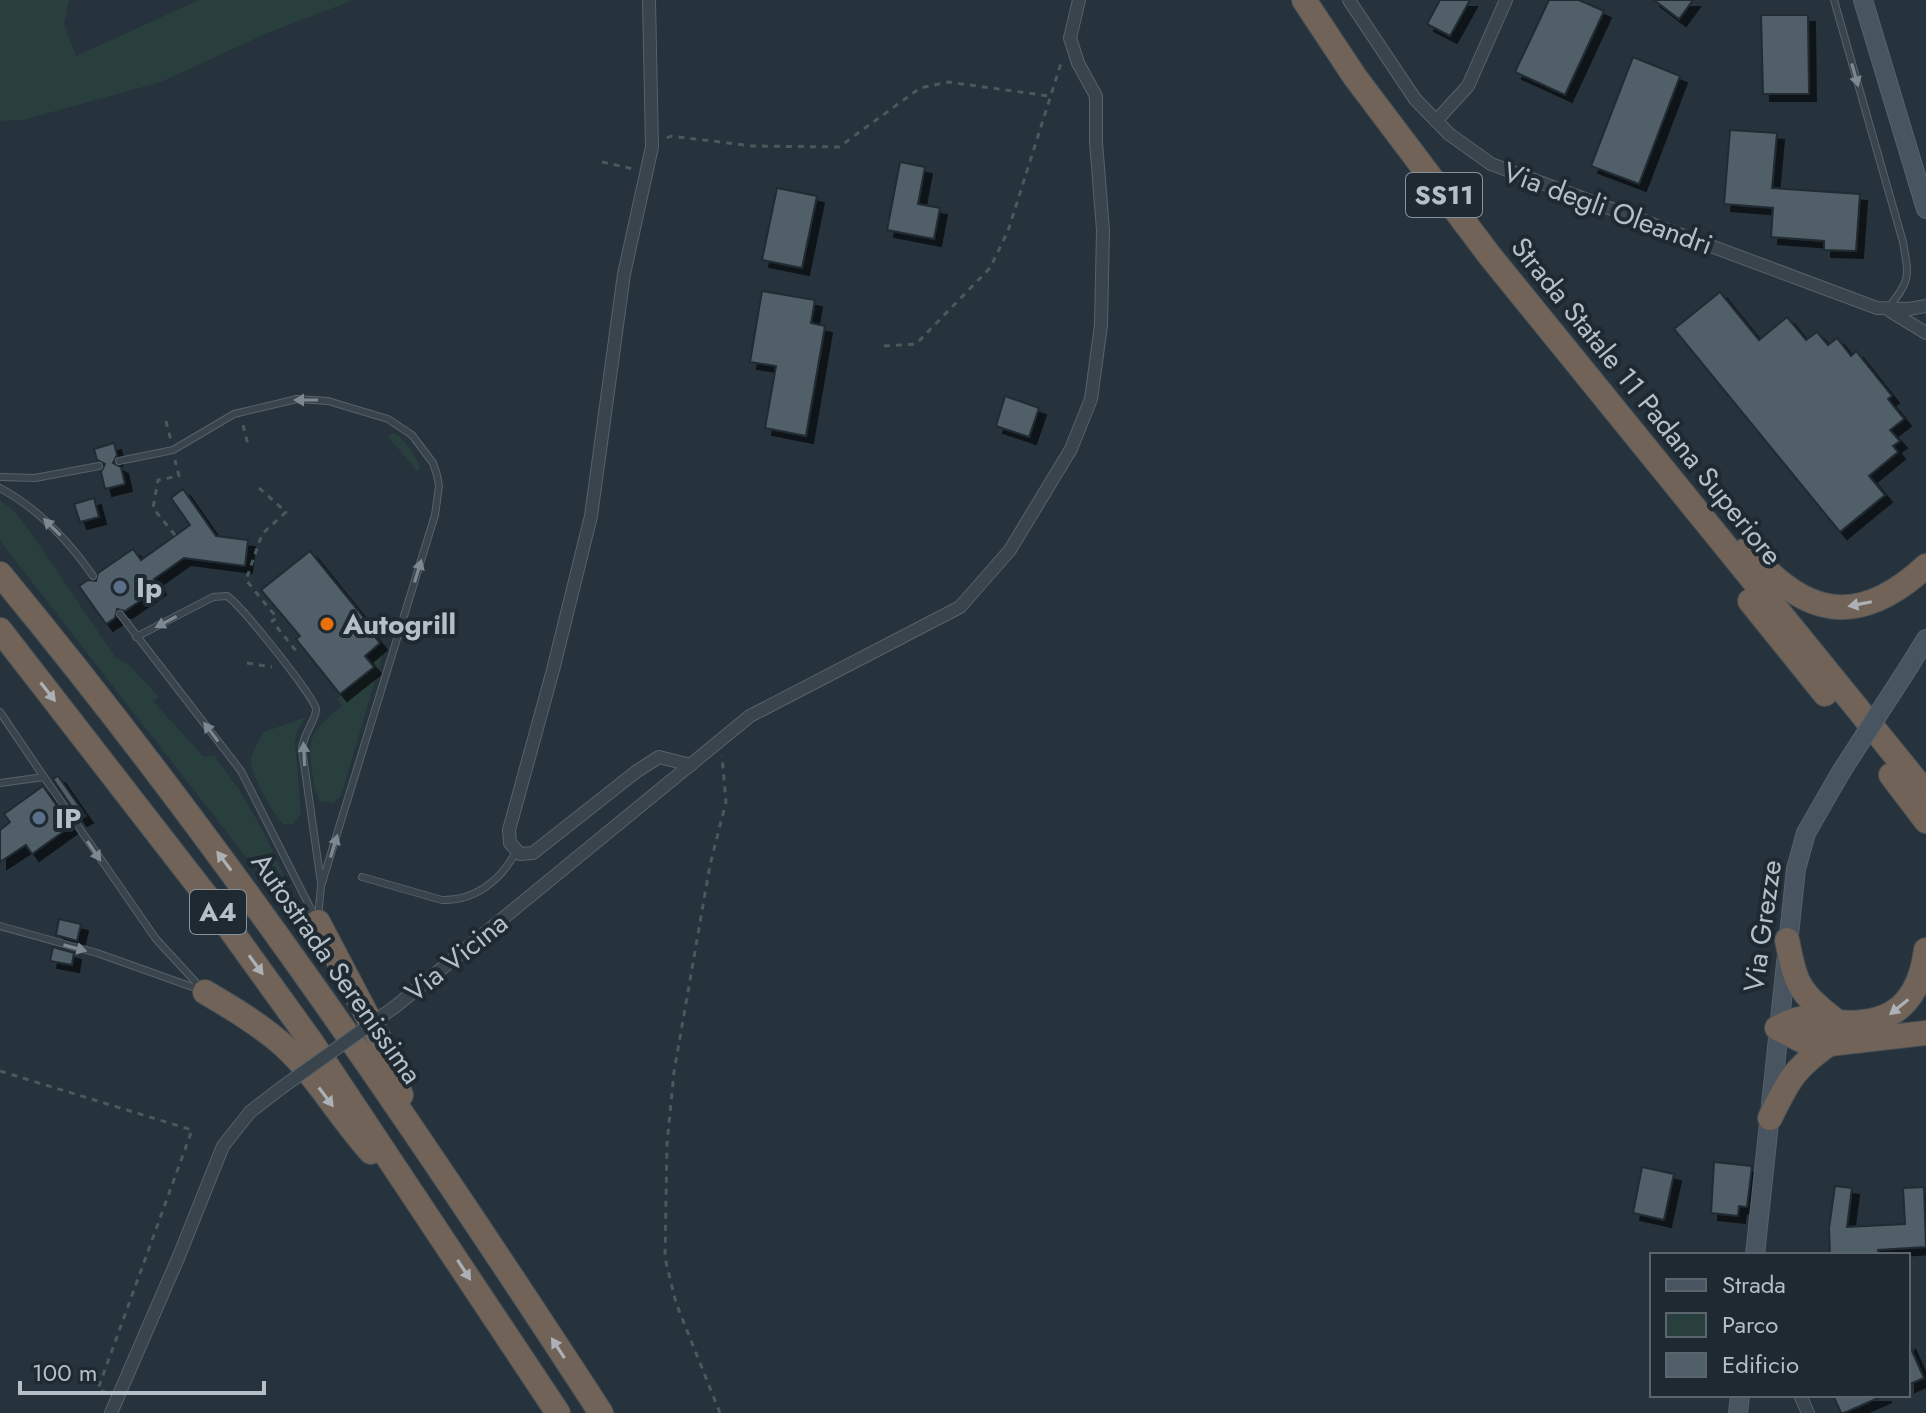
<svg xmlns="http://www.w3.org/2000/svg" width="1926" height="1413" font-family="Jost,sans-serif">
	<defs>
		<filter id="shadow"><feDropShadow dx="7" dy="7" stdDeviation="0" flood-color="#0009"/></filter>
	</defs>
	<rect width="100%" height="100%" fill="#26323c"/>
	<g fill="#293f3d">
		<path d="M0,0H69L64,24L76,56L199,0H354L272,31L161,82L23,120L0,121Z"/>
		<path d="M392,433C404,436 415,455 420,467L418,472L390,439L388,436Z"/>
		<path d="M0,500L14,511L31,533L116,658L128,664L159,697L153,701L203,756H214C252,801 276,857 299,911L297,917L291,915L274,893L0,541Z"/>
		<path d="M384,650L341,796L333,803L320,801C314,791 313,781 312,770C306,735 316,727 342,706L337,699L377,668L372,661Z"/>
		<path d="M306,717L297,731L295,742L301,813L293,824L285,825C274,818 251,775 251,762C252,751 258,741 264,732Z"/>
	</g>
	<g fill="#515f69" stroke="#202b33" stroke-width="2" filter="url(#shadow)">
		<path d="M1440,0H1470L1450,36L1427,24Z"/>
		<path d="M1549,0H1579L1604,11L1565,95L1515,72Z"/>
		<path d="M1654,0H1693L1679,19Z"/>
		<path d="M1761,15H1808L1809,94H1763Z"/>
		<path d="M1633,57L1680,76L1639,184L1591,166Z"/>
		<path d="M1730,130L1777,133L1772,188L1860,194L1856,251L1824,250V241L1771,237L1773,208L1724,204Z"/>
		<path d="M900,162L925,167L918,204L940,208L934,239L887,230Z"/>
		<path d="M777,188L817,196L802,268L762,260Z"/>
		<path d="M762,291L815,300L811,323L825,326L806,436L765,428L776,366L750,362Z"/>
		<path d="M1720,292L1759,340L1787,317L1806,340L1817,332L1828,345L1837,338L1851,356L1856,351L1892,396L1888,399L1904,419L1890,430L1900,441L1893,446L1898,452L1869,476L1885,495L1840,532L1674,329Z"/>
		<path d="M1005,396L1039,408L1029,437L996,426Z"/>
		<path d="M114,443L117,455L113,463L121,467L125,484L105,489L101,472L105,464L97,460L94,449Z"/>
		<path d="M183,489L216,536L248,540L245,566L184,558L154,579L159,588L125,611L117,609L115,618L106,624L79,586L88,580L96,581L98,573L133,549L141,560L190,525L171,498Z"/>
		<path d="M94,498L99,517L80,522L74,504Z"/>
		<path d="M310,551L365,619L362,621L380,643L365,656L374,667L340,694L296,639L300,636L261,590Z"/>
		<path d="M58,776L86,816L80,819L53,779Z"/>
		<path d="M43,786L71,826L32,854L26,845L0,862V830L10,822L4,814Z"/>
		<path d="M59,919L81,924L77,941L56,935Z"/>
		<path d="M53,947L74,953L72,965L50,961Z"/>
		<path d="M1714,1162L1752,1166L1747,1207L1739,1206L1738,1216L1711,1213Z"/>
		<path d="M1642,1167L1674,1174L1664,1220L1633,1213Z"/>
		<path d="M1835,1186L1852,1188L1847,1227L1905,1224L1903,1188L1924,1187L1926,1247L1878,1250L1879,1255H1830L1829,1228Z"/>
		<path d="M1908,1342L1924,1378L1908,1385Z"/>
		<path d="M1833,1395H1885L1844,1413H1841Z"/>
	</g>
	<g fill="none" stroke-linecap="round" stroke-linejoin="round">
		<g stroke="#57626a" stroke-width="8">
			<g id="lane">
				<path d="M1834,0L1903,242C1909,277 1911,280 1888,308"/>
				<path d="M119,461L173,450L234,414L297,399L328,401L388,419L412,435L433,463L437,475L439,486L435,515L321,886L318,918"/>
				<path d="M0,477L35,478L99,466"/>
				<path d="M0,488C39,509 68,540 93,576"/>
				<path d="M120,614L241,771L316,919"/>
				<path d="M136,637L213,597L227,596C240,604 314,696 316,709C317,718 303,734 302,749L321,883"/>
				<path d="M0,712L44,777"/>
				<path d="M0,783L44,777L156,939L202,989"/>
				<path d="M362,877L442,900C476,901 502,879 517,850"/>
				<path d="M0,926L97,953L198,989"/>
			</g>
		</g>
		<g stroke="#57626a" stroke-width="14">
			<g id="street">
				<path d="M649,0L652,147L624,274L591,516L553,670L509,830L510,843L520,854L533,853L637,771L659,757L691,765"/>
				<path d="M1349,0L1415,99L1449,134L1491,164L1877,308L1909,309L1926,306"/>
				<path d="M1436,121L1468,86L1506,0"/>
				<path d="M1890,311L1926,333"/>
				<path d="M396,1006L750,716L960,607L1010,550L1071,449L1091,399L1101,325L1103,230L1096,142V96L1078,63L1070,38L1079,0"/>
				<path d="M1800,1395L1808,1413"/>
				<path d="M111,1413L179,1256L223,1146L250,1112L281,1088"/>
			</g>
		</g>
		<g stroke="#57626a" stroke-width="20">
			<g id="secondary">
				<path d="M1863,0L1926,209"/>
				<path d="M1910,665L1926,639"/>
				<path d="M1755,1255L1796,869L1806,833L1841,772"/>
				<path d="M1738,1413L1740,1395"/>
			</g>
		</g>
		<g stroke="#444f57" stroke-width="26">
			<g id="highway">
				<path d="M1304,0L1355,77L1490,256L1926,793"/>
				<path d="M1747,549C1804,617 1858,629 1926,566"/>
				<path d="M0,574C220,840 413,1124 601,1413"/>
				<path d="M1750,601L1825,694"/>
				<path d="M0,630L207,897L310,1040L558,1413"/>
				<path d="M1891,775L1926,821"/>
				<path d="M318,922L381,1042L401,1095"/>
				<path d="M1787,940C1796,984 1798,992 1835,1020"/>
				<path d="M1926,950C1919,1003 1892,1027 1837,1022C1810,1019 1803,1013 1777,1028L1805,1042L1829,1044L1926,1033"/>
				<path d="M205,992C232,1008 259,1024 283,1045C317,1076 340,1118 371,1152"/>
				<path d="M1770,1118C1789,1079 1794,1069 1829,1044"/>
			</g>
		</g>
		<g stroke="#475b5a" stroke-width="3" stroke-dasharray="6 6" stroke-linecap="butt">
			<path d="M667,138L671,136L752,146L839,147L920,88L948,82L1049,96"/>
			<path d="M602,162L634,169"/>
			<path d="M884,346L916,344L990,268L1008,231L1062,60"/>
			<path d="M166,421L171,441"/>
			<path d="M243,425L248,445"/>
			<path d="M259,488L286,512L262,534L246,580L277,618L272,621L297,652"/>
			<path d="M175,535L153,508L158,480L179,476L175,460"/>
			<path d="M247,663L272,667"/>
			<path d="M0,1071L192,1130L98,1389L105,1392"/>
			<path d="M720,1413L676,1303L665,1258L667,1144L674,1072L710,865L726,802L722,756"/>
		</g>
		<use href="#lane" stroke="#39444c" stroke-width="6"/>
		<use href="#street" stroke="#39444c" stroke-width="12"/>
		<use href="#secondary" stroke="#48545f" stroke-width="18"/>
		<use href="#highway" stroke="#716357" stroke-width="24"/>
		<g stroke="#57626a" stroke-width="14" stroke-linecap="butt">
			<path id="street-bridge" d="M281,1088L396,1006"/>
		</g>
		<g stroke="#57626a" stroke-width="20" stroke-linecap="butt">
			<path id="secondary-bridge" d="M1841,772L1910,665"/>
		</g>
		<use href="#street-bridge" stroke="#39444c" stroke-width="12"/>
		<use href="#secondary-bridge" stroke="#48545f" stroke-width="18"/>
	</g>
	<defs><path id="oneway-solid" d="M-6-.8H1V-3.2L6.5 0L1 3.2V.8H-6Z" transform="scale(2)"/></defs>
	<g fill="#7d8890">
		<use href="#oneway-solid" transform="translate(1855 75) rotate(74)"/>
		<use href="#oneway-solid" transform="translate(306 400) rotate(-180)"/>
		<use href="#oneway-solid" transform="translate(52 527) rotate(-135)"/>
		<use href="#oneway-solid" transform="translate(418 571) rotate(-73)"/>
		<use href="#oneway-solid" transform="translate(166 622) rotate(152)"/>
		<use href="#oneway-solid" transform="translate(211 732) rotate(-127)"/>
		<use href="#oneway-solid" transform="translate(304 754) rotate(-93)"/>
		<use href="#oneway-solid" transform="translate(334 846) rotate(-73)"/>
		<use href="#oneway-solid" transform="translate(94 851) rotate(56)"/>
		<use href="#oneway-solid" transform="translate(75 948) rotate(15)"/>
	</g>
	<g fill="#abb1b6">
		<use href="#oneway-solid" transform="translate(1860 604) rotate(169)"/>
		<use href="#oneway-solid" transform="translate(48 692) rotate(52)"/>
		<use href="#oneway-solid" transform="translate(224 861) rotate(-127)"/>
		<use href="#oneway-solid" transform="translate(256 965) rotate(54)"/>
		<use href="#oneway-solid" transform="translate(1899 1007) rotate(141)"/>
		<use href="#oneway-solid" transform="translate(326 1097) rotate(53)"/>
		<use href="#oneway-solid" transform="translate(464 1270) rotate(57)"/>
		<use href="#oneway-solid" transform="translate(558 1348) rotate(-123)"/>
	</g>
	<g fill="#5c6f8a" stroke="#1e2931" stroke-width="3">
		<circle cx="120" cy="587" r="8"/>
		<circle cx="39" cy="818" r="8"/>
	</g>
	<circle fill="#e8710a" stroke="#1e2931" stroke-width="3" cx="327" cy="624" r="8"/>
	<g text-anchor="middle" stroke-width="8" stroke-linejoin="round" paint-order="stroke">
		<g fill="#1e2931" stroke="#88929a" stroke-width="2">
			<rect x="1406" y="173" width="76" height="44" rx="6"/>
			<rect x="190" y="890" width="56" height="44" rx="6"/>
		</g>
		<g font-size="26" font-weight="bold" fill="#b5bfc7">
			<text x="1444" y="204">SS11</text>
			<text x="218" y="921">A4</text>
		</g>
		<g font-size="28" fill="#b5bfc7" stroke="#1e2931">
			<text transform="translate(1608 208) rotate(20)" y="10">Via degli Oleandri</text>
			<text transform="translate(1647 401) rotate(51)" y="10">Strada Statale 11 Padana Superiore</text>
			<text transform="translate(1762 926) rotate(-82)" y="10">Via Grezze</text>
			<text transform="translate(456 957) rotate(-39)" y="10">Via Vicina</text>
			<text transform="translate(337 968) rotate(55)" y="10">Autostrada Serenissima</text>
		</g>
		<g font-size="28" font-weight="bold" fill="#b5bfc7" stroke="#1e2931" text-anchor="start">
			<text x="136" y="597">Ip</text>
			<text x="343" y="634">Autogrill</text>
			<text x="55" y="828">IP</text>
		</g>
	</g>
	<rect x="1650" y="1253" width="260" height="144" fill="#1e2931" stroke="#5a656d" stroke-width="2"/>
	<rect x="1666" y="1279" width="40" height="12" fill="#48545f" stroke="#5a656d" stroke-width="2"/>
	<text x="1722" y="1293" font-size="24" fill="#b5bfc7">Strada</text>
	<rect x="1666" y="1313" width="40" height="24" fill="#293f3d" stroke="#5a656d" stroke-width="2"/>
	<text x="1722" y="1333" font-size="24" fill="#b5bfc7">Parco</text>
	<rect x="1666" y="1353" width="40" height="24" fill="#515f69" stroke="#5a656d" stroke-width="2"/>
	<text x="1722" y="1373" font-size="24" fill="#b5bfc7">Edificio</text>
	<path d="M20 1381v12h244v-12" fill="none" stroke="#b5bfc7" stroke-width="4"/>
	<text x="32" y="1381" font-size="24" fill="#b5bfc7" stroke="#1e2931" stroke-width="6" paint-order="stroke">100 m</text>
</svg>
